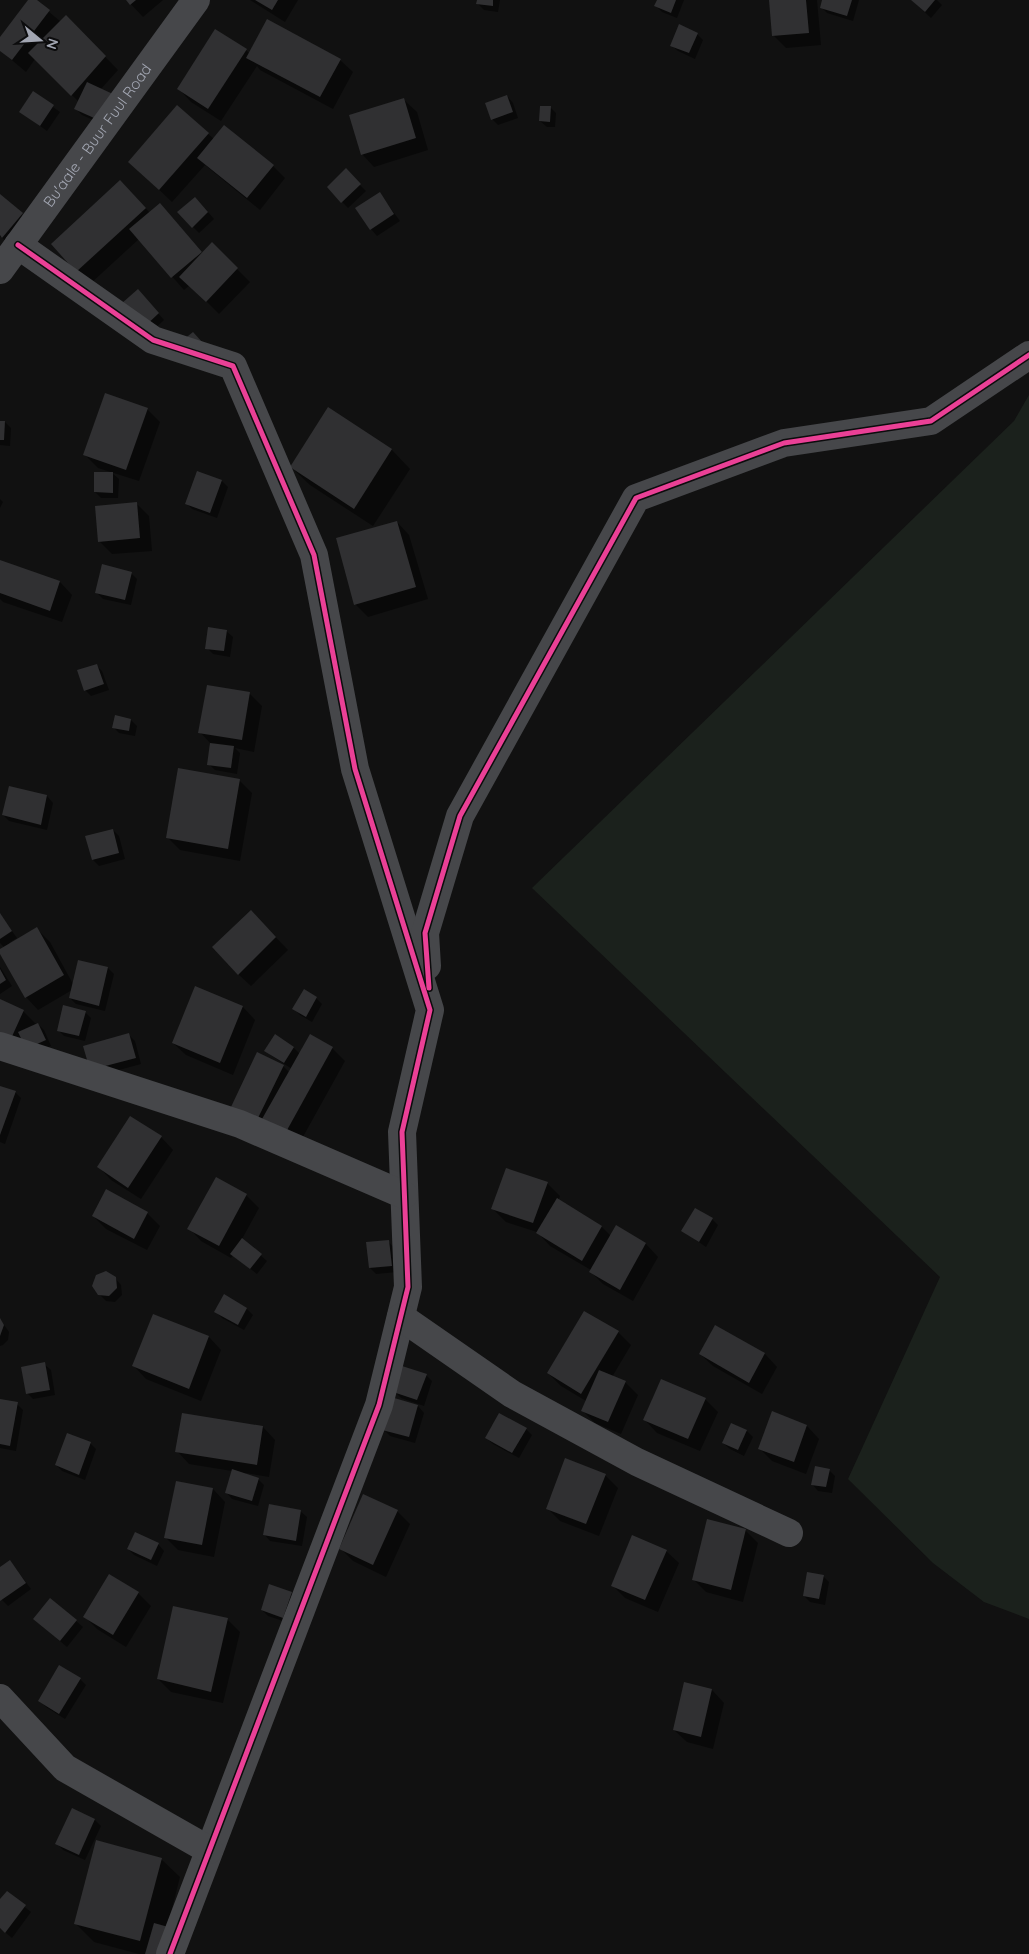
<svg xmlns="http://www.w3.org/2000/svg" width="1029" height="1954" font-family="Quicksand,sans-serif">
	<rect width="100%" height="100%" fill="#111"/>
	<path fill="#1b211c" d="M1029,395V1619L984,1602L933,1563L848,1479L940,1277L532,888L1014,421Z"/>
	<g fill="#0007">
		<path d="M29,0H35L61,22L66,17L118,70L100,90L109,127L82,115L76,109L79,102L35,59L26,72L0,50V39Z"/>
		<path d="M127,0H163L143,17Z"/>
		<path d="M250,0H298L285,22Z"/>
		<path d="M478,0H500L498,12L484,10L478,4Z"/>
		<path d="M658,0H684L677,18L662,12L656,6Z"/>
		<path d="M771,0H817L821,45L786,48L773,35Z"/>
		<path d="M823,0H859L853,21L827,13L821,7Z"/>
		<path d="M912,0H937L942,5L931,18Z"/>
		<path d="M697,34L703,40L695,59L678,51L671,45Z"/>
		<path d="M246,50L250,54L340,60L353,72L333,109L260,70L257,66L221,121L191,102L179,89Z"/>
		<path d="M33,93L60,112L47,131L21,112Z"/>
		<path d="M507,96L513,103L518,118L498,125L492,119Z"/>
		<path d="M404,100L417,112L428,150L374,167L362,154Z"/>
		<path d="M177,107L214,139L273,166L285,178L260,210L205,165L172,202L130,162Z"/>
		<path d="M550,107L556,113L555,127H547L540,121Z"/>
		<path d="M345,170L366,191L348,208L328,187Z"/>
		<path d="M120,181L150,213L160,204L203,253L212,244L250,282L219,314L190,285L184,290L139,239L90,284L77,271Z"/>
		<path d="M380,194L400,221L377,236L371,229Z"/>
		<path d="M0,196L35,227L16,249L0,236Z"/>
		<path d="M201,204L214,219L199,233L193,227Z"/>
		<path d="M144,297L164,320L149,334Z"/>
		<path d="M147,409L160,422L139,481L98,468L85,455Z"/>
		<path d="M328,409L392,450L410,469L373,526L310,485L291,467Z"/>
		<path d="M0,422H5L11,428L10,446L0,445Z"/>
		<path d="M198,472L222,481L228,487L217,518L192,509L186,503Z"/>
		<path d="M112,473L119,479L118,498H101L95,492Z"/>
		<path d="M0,499L3,502L0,508Z"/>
		<path d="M137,504L149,516L152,551L112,554L99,541Z"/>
		<path d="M397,522L409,535L428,599L368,617L355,604Z"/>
		<path d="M0,562L60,582L72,595L62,622L3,602L0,599Z"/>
		<path d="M131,573L137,579L131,605L103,599L97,593Z"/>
		<path d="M226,631L233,637L230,657L213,654L207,648Z"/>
		<path d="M96,665L102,671L109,690L91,696L85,690Z"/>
		<path d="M250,694L262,706L254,752L235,748L240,753L237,774L215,770L209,764L211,744L200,732Z"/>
		<path d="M131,720L137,726L135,736L119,733L113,727Z"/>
		<path d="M240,781L252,793L240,861L180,850L167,837Z"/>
		<path d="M47,796L53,803L47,830L9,821L3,815Z"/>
		<path d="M113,830L119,836L125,859L99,866L93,860Z"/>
		<path d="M0,915L17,938L10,942L11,944L37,929L50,942L73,984L79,962L108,968L114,974L105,1011L76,1004L70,998L72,990L38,1010L26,997L0,951L5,948L0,943Z"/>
		<path d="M264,925L288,950L251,986L238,974Z"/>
		<path d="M0,967L12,986L0,994Z"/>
		<path d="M196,988L243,1007L255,1020L233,1075L186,1055L173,1043Z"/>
		<path d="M316,998L322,1004L312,1022L300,1015L294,1009Z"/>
		<path d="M0,1001L23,1011L36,1024L35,1026L38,1024L44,1030L51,1046L33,1054L0,1045Z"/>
		<path d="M85,1012L91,1018L85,1041L64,1036L58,1030Z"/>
		<path d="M129,1035L135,1041L141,1064L97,1076Z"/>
		<path d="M275,1036L294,1048L300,1054L310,1036L332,1048L345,1061L299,1144L245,1120L283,1066L290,1073L292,1069L272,1056L266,1050Z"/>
		<path d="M0,1087L15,1092L21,1098L5,1144L0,1142Z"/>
		<path d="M161,1137L173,1150L141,1199L111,1180L99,1167Z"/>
		<path d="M547,1183L560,1196L558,1201L602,1227L611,1236L616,1227L646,1244L658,1257L633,1301L603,1284L591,1272V1270L550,1246L537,1232L506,1222L493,1209Z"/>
		<path d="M246,1195L259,1208L242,1239L267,1261L257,1274L233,1255L231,1258L201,1241L189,1228Z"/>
		<path d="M147,1213L160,1226L147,1250L106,1229L93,1216Z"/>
		<path d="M712,1219L718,1225L706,1247L683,1231Z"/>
		<path d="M388,1241L394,1248L397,1272L376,1274L370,1268Z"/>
		<path d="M115,1278L121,1285L122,1295L115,1302L106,1301L99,1294Z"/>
		<path d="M225,1296L247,1309L253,1315L244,1330L222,1318L216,1312Z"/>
		<path d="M154,1316L209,1337L221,1350L201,1401L146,1379L134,1366Z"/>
		<path d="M0,1319L9,1332L8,1340L3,1345L0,1346Z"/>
		<path d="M715,1326L765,1354L777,1367L762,1394L713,1366L700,1354Z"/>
		<path d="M618,1332L631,1345L612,1377L625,1382L638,1395L621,1434L595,1423L582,1410L586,1401L561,1386L548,1373Z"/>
		<path d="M44,1364L51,1370L55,1395L33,1399L27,1393Z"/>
		<path d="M426,1375L432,1381L424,1406L401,1398L395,1392Z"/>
		<path d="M705,1399L718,1412L700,1451L657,1433L645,1420Z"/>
		<path d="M0,1401L17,1404L23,1410L16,1451L0,1448Z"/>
		<path d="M418,1406L424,1413L415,1443L390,1436L383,1429Z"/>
		<path d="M772,1413L807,1426L819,1439L806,1474L772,1461L759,1448Z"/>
		<path d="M732,1424L747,1431L753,1437L744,1456L730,1449L723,1443Z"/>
		<path d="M263,1427L275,1440L269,1477L246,1473L245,1475L258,1479L264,1485L258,1506L232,1499L226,1492L232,1471L189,1464L177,1451Z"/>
		<path d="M526,1429L532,1435L519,1458L493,1444L486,1438Z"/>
		<path d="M90,1443L96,1449L85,1480L62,1471L56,1465Z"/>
		<path d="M829,1470L835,1476L832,1493L818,1491L812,1484Z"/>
		<path d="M605,1475L618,1488L599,1536L560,1521L547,1508Z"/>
		<path d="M213,1489L225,1502L214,1557L178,1550L166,1538Z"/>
		<path d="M300,1511L307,1517L302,1546L270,1541L264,1534Z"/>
		<path d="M397,1511L410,1524L386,1577L353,1561L341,1549Z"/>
		<path d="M745,1530L758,1543L743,1602L706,1592L694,1580Z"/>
		<path d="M136,1534L158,1544L164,1551L157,1566L134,1555L128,1549Z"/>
		<path d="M666,1551L679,1563L658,1612L625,1598L612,1585Z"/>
		<path d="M10,1561L31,1589L8,1606L0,1598V1568Z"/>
		<path d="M110,1575L138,1593L151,1606L126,1647L97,1629L84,1616Z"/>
		<path d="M823,1576L829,1582L825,1605L810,1602L804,1596Z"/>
		<path d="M291,1593L298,1599L289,1623L268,1616L262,1610Z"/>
		<path d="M50,1599L83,1627L67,1647L34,1619Z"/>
		<path d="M227,1619L240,1632L223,1703L171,1692L158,1679Z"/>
		<path d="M80,1679L86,1685L65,1719L46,1707L40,1701Z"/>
		<path d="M712,1690L724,1703L713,1749L687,1742L674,1730Z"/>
		<path d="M73,1810L95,1820L101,1826L85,1860L63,1850L57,1844Z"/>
		<path d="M161,1859L180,1877L167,1928L172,1954H139L94,1942L76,1924Z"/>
		<path d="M7,1893L31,1912L12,1938L0,1928V1902Z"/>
	</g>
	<g fill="#303032">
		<path d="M28,0H37L50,10L12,60L0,51V37Z"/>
		<path d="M126,0H136L130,5Z"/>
		<path d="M255,0H278L272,10Z"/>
		<path d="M477,0H493V6L476,4Z"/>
		<path d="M657,0H676L671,13L654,6Z"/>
		<path d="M769,0H806L809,33L772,36Z"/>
		<path d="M822,0H852L847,16L820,8Z"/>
		<path d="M911,0H935L925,12Z"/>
		<path d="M66,15L106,56L71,96L28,53Z"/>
		<path d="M267,19L341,59L320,97L246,58Z"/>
		<path d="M679,24L698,33L689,53L670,46Z"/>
		<path d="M215,29L247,49L208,109L177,89Z"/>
		<path d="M87,82L115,95L103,122L74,109Z"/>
		<path d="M33,91L54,105L40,126L19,112Z"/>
		<path d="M507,95L513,112L491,120L485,103Z"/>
		<path d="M404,98L416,138L361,155L349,115Z"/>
		<path d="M177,105L209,133L159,190L128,162Z"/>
		<path d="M540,106H551L550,122L539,121Z"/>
		<path d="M224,125L274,165L247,198L197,158Z"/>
		<path d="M346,168L361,184L341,203L327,187Z"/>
		<path d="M120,180L146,208L76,272L51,244Z"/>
		<path d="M380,192L394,214L370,230L355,208Z"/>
		<path d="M0,194L23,213L2,238L0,235Z"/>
		<path d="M195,197L208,212L192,228L177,212Z"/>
		<path d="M160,203L202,252L171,278L129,229Z"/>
		<path d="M212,242L238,268L206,302L179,277Z"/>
		<path d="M138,289L159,313L142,329L121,304Z"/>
		<path d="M193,332L203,343L183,340Z"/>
		<path d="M105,393L148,408L126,470L83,455Z"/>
		<path d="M328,407L392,449L354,509L290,467Z"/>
		<path d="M0,421H5L4,440H0Z"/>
		<path d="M197,471L222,480L210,513L185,504Z"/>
		<path d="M94,472H113V493L94,492Z"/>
		<path d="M137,502L140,538L98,542L95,506Z"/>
		<path d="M397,521L416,587L354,605L336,538Z"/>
		<path d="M0,560L60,581L50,611L0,593Z"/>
		<path d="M102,564L132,572L125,600L95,593Z"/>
		<path d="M208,627L227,630L224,651L205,649Z"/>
		<path d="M97,664L104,684L84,691L77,670Z"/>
		<path d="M207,685L250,692L242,740L198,733Z"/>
		<path d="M115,715L131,719L129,731L112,728Z"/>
		<path d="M210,743L234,746L231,768L207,765Z"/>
		<path d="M178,768L240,779L228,849L166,838Z"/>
		<path d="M9,786L47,795L41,825L2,815Z"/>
		<path d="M113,829L119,853L92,860L85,836Z"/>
		<path d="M251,910L276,937L238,975L212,947Z"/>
		<path d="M0,913L12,931L0,939Z"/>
		<path d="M37,927L64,975L25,998L0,954V949Z"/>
		<path d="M78,960L108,967L99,1006L69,998Z"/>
		<path d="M0,969L6,980L0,984Z"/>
		<path d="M195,986L243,1006L220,1063L172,1043Z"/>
		<path d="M304,989L317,997L306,1017L292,1009Z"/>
		<path d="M0,999L24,1010L9,1043L0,1039Z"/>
		<path d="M63,1005L86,1011L79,1036L57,1031Z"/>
		<path d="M38,1023L46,1040L26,1049L18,1032Z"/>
		<path d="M129,1033L136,1058L90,1070L83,1046Z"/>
		<path d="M275,1034L294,1047L284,1063L264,1051Z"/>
		<path d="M310,1034L333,1047L286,1132L262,1119Z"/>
		<path d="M257,1052L284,1065L257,1120L231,1107Z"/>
		<path d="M0,1086L16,1091L0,1135Z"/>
		<path d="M130,1116L162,1136L128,1188L97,1167Z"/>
		<path d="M506,1168L548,1182L533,1223L491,1209Z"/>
		<path d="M216,1177L247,1194L219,1246L187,1229Z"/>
		<path d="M106,1189L148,1212L134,1239L92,1216Z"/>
		<path d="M557,1198L602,1226L582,1261L536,1233Z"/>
		<path d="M695,1208L713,1218L699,1242L681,1231Z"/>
		<path d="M616,1225L646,1243L620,1290L589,1272Z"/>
		<path d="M242,1238L262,1254L250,1269L230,1254Z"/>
		<path d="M389,1240L392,1266L369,1268L366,1242Z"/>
		<path d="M106,1271L116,1277L117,1288L109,1296L98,1295L92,1286L96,1275Z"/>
		<path d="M224,1294L247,1308L238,1325L214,1312Z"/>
		<path d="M584,1311L619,1331L581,1394L547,1373Z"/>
		<path d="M153,1314L209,1336L189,1389L132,1366Z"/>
		<path d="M0,1318L4,1325L0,1336Z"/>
		<path d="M715,1325L765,1353L749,1383L699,1354Z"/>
		<path d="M45,1362L50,1390L26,1394L21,1367Z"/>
		<path d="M402,1366L427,1374L417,1400L393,1392Z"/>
		<path d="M599,1370L626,1381L608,1422L581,1411Z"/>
		<path d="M661,1379L706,1398L688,1439L643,1420Z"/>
		<path d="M391,1397L418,1405L409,1437L382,1430Z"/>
		<path d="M0,1399L18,1402L10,1446L0,1444Z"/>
		<path d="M772,1411L807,1425L794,1462L758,1449Z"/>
		<path d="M182,1413L263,1426L257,1465L175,1452Z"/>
		<path d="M499,1413L527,1428L512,1453L485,1438Z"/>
		<path d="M731,1423L747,1430L738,1450L722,1443Z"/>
		<path d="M67,1433L91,1442L79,1475L55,1465Z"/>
		<path d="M565,1458L606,1474L586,1524L546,1509Z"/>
		<path d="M815,1466L830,1469L826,1487L811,1485Z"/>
		<path d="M232,1469L259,1478L252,1501L225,1493Z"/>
		<path d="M176,1481L213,1488L202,1545L164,1538Z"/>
		<path d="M363,1494L398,1510L373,1565L339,1549Z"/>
		<path d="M269,1504L301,1510L296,1541L263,1535Z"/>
		<path d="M707,1519L746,1529L731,1590L692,1580Z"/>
		<path d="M135,1532L159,1543L151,1560L127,1549Z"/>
		<path d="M632,1535L667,1550L645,1600L611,1586Z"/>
		<path d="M10,1560L26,1583L0,1601V1567Z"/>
		<path d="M807,1572L824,1575L819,1599L803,1596Z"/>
		<path d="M109,1574L139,1592L113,1635L83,1617Z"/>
		<path d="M269,1584L292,1592L283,1618L261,1610Z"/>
		<path d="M50,1598L77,1620L60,1641L33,1619Z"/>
		<path d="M173,1606L228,1618L211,1692L157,1679Z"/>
		<path d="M59,1665L81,1678L59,1714L38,1701Z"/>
		<path d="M684,1682L712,1689L701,1737L673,1730Z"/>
		<path d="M72,1808L95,1819L79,1855L55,1844Z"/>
		<path d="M96,1840L162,1858L140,1941L74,1924Z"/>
		<path d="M7,1891L26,1905L5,1933L0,1928V1899Z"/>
		<path d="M154,1923L172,1928L164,1954H145Z"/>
	</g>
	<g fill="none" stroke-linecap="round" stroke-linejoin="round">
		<g stroke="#46474a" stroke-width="28">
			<path d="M18,245L153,340L233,366L314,555L355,769L430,1010L402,1132L408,1287L379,1405L170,1954"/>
			<path d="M427,966L425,933L460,816L636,498L784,443L931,421L1029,355"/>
			<path d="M0,1046L240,1124L404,1195"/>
			<path d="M401,1317L512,1394L637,1462L789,1533"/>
			<path d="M0,1698L65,1768L209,1850"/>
		</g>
		<path stroke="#46474a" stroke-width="28" id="s1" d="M0,270L196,0"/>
		<g stroke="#0c0c0d" stroke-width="8">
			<g id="cycleway">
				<path d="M18,245L153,340L233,366L314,555L355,769L430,1010L402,1132L408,1287L379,1405L170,1954"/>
				<path d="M429,988L425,933L460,816L636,498L784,443L931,421L1029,355"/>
			</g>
		</g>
		<use href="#cycleway" stroke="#ea4096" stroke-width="5"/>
	</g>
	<g text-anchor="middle" stroke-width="5" stroke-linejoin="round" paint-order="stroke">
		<g font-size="15" fill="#a2a6b2" stroke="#0c0c0d">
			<text dy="5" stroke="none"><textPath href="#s1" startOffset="166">Bu'aale - Buur Fuul Road</textPath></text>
		</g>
	</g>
	<g transform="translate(40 40) rotate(108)" stroke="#0c0c0d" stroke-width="4" paint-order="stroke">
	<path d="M0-4L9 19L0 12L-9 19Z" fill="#a2a6b2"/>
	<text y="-8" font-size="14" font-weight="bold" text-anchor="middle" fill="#a2a6b2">N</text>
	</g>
</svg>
